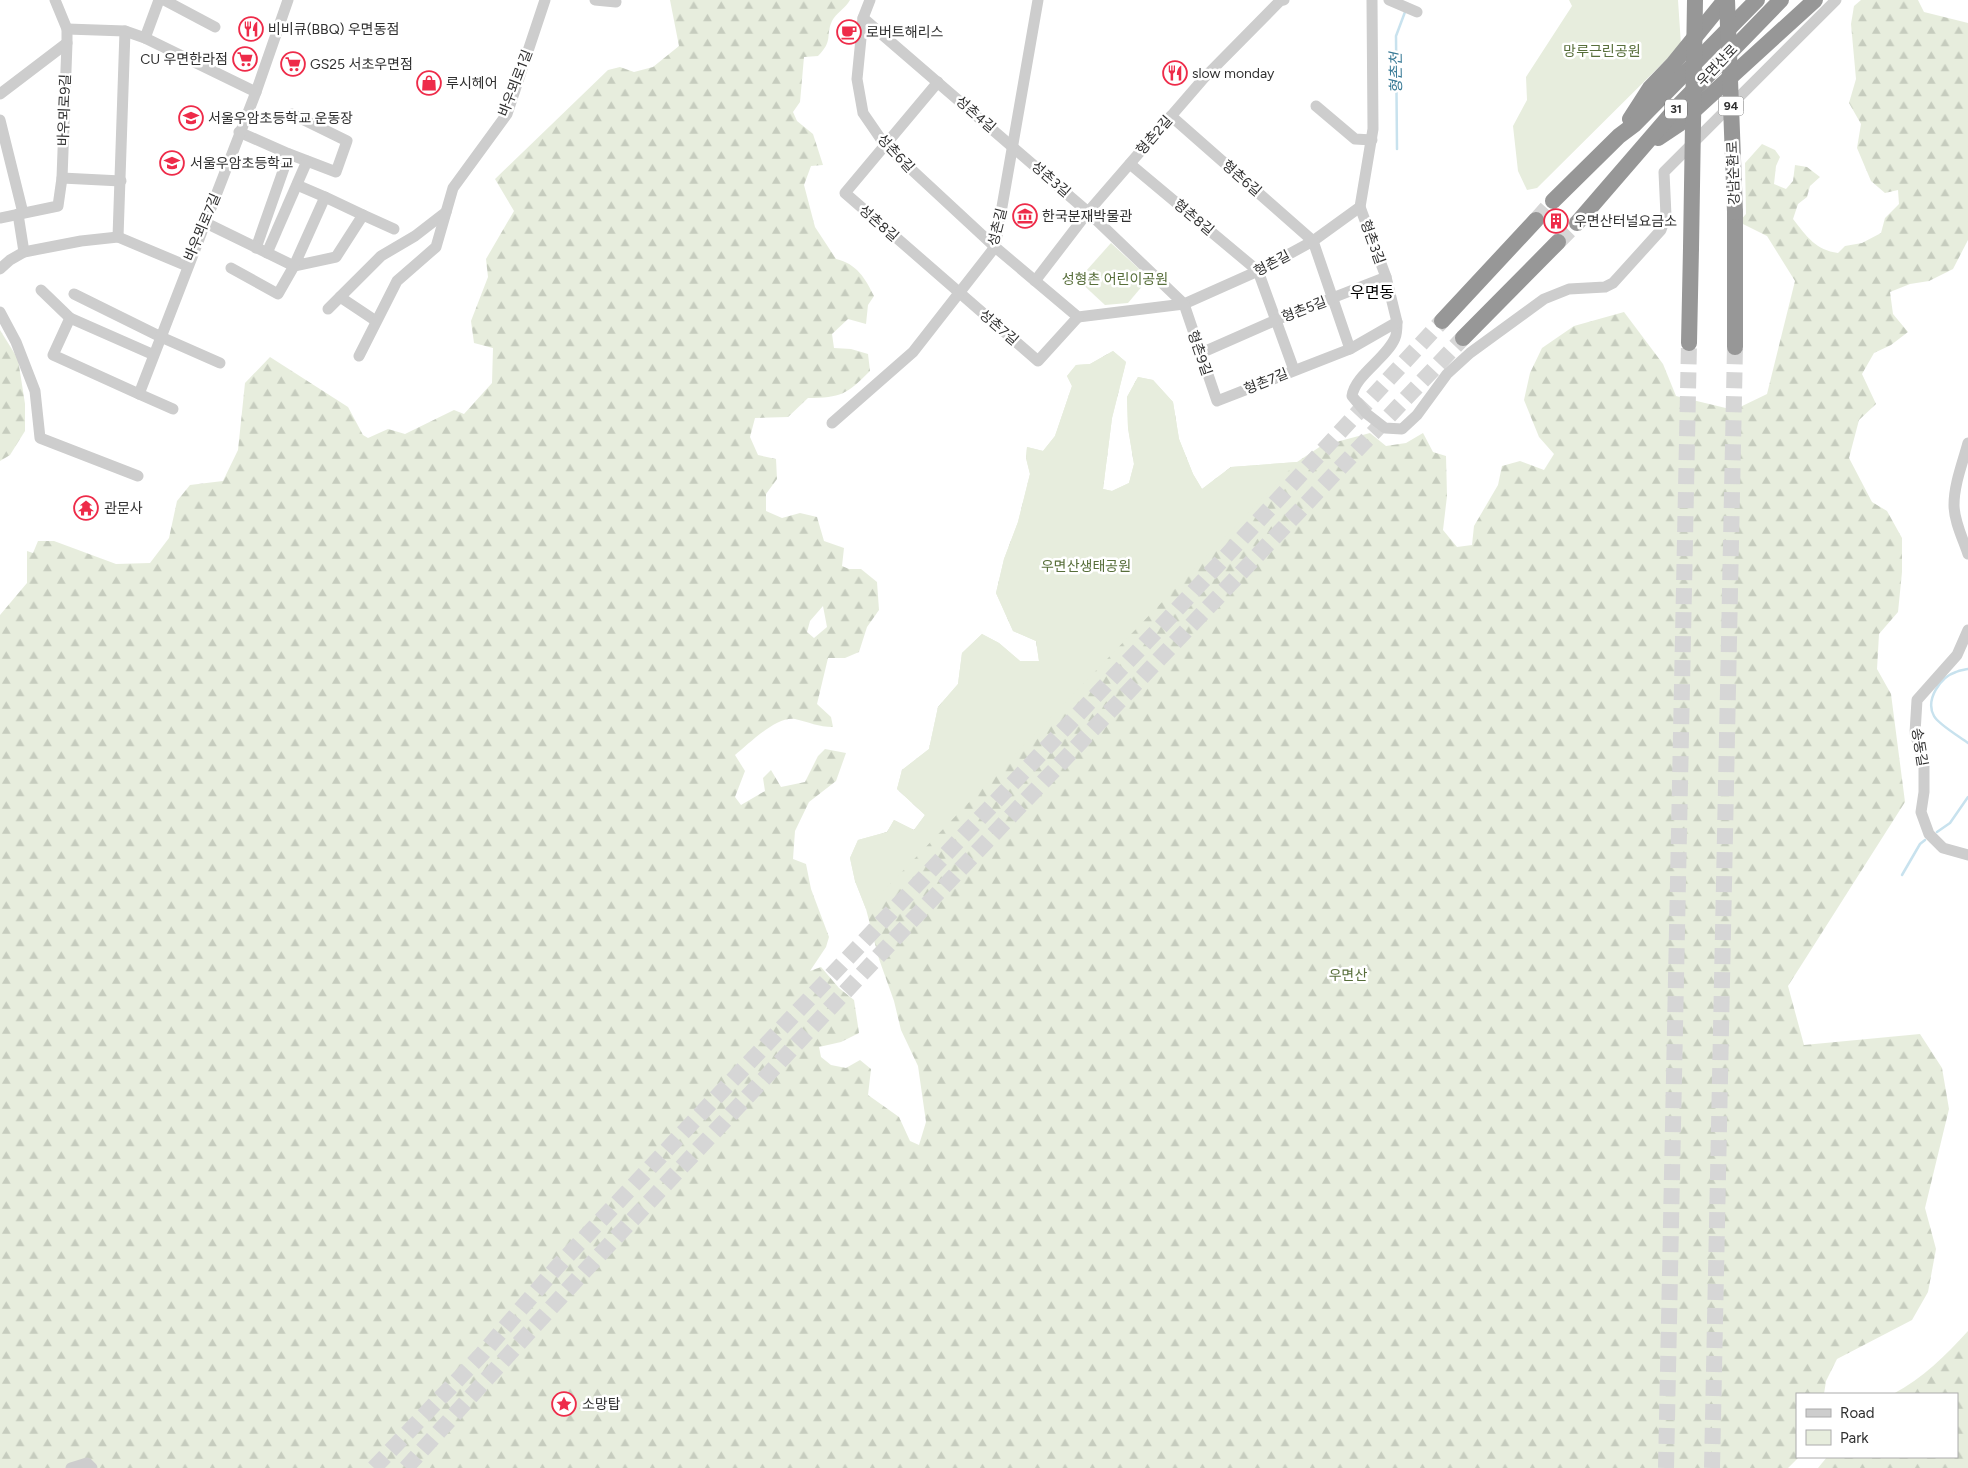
<svg xmlns="http://www.w3.org/2000/svg" width="1968" height="1468" font-family="Figtree,'Noto Sans KR',sans-serif">
	<defs>
		<pattern id="forest-firs" width="22" height="20" patternUnits="userSpaceOnUse" patternTransform="scale(1.25)"><rect width="22" height="20" fill="#e7eddd"/><path d="M5 1l3.5 6h-7zM16 11l3.5 6h-7z" fill="#c6ccbe"/></pattern>
	</defs>
	<rect width="100%" height="100%" fill="#fff"/>
	<g fill="url(#forest-firs)" fill-rule="evenodd">
		<path d="M670,0H850C846,8 836,13 832,21C825,36 834,40 818,56L804,57L800,102L793,112L797,121L813,134L823,165L811,166L804,185L815,227L836,259C857,264 865,278 874,296L868,305L866,324L848,319L832,334L834,348L851,349L868,354L870,371C847,394 841,398 808,398L788,417L755,418L750,437L758,455L776,459L777,479L766,494V511L782,518L800,513L817,517L824,541L844,548L842,566L849,569H861L877,582L879,610L867,627L859,652L845,658H828L817,704L831,717L833,727C819,727 808,722 795,719C776,716 749,744 735,755L745,771L735,797L741,805L765,791L763,778L771,770L781,787L805,782L818,756L825,749L846,753L836,781L809,802L795,831L793,859L806,864L811,889L829,937L826,947L810,971L821,967L839,988L854,1000L859,1033L841,1042L819,1047L821,1057L831,1065L846,1068L860,1060L871,1069L868,1095L899,1117L910,1141L919,1145L926,1122L918,1066L901,1030L894,1001L879,959L866,909L855,881L850,858L858,840L887,832L894,820L914,830L925,815L897,789L902,770L929,749L938,707L958,684L962,653L982,634L999,643L1020,661H1039L1036,641L1013,631L996,593L1004,559L1018,522L1030,474L1026,458L1027,447L1043,451L1055,436L1072,386L1067,376L1076,365L1090,364L1113,351L1126,362L1112,418L1103,489L1112,491L1129,483L1134,464L1128,428L1127,397L1138,377L1153,380L1173,402L1179,439L1193,474L1202,489L1231,467L1297,462L1321,446L1370,433L1386,446L1406,443L1423,433L1433,452L1446,456L1447,496L1443,530L1457,547L1472,545L1474,526L1498,485L1502,466L1520,461L1544,470L1554,454L1539,437L1524,400L1530,373L1542,348L1574,326L1624,312L1663,364L1676,396L1734,410L1767,394L1795,281L1767,236L1739,222L1746,214L1745,163L1762,144L1775,150L1780,157L1776,166L1774,184L1786,189L1793,181L1795,165L1807,167L1820,177L1810,186L1807,197L1798,204L1793,219C1807,237 1816,250 1838,253L1845,246L1862,243L1881,233L1885,218L1899,204L1898,190L1885,193L1871,181L1857,148L1861,124L1849,103L1856,79L1851,24L1854,6L1861,0H1918L1924,12L1968,23V240L1953,269L1929,281L1910,284L1890,292L1893,314L1908,332L1891,345L1874,353L1862,374L1876,404L1859,420L1849,458L1872,502L1887,511L1902,538V572L1898,612L1879,634L1877,669L1891,694L1905,802L1788,986L1804,1045L1920,1034L1942,1068L1949,1109L1925,1208L1936,1249L1928,1292L1912,1320L1837,1359L1826,1381L1824,1394H1797V1457H1799L1788,1468H0V615L27,583V551L33,553L38,541H54L116,564L150,563L169,538L177,501L190,485L223,481L238,450L245,383L270,357L348,407L363,435L368,438L388,429L405,434L454,410L464,414L492,383L493,348L474,343L471,321L488,277L486,259L514,211L495,179L608,70L620,67L634,72L653,67L679,46ZM823,606L827,627L814,638L807,632L810,621Z"/>
		<path d="M0,330L18,359L25,404V431L10,455L0,461Z"/>
		<path d="M1968,1331V1468H1818L1827,1457H1957V1394H1893C1923,1378 1945,1356 1968,1331Z"/>
	</g>
	<g fill="#e7eddd">
		<path d="M1569,0H1678L1681,45L1537,188L1527,190L1518,171L1513,126L1527,100L1526,77L1572,6Z"/>
		<path d="M1111,243L1149,278L1128,303L1105,305L1078,280Z"/>
		<path d="M1113,351L1126,362L1112,418L1103,489L1112,491L1129,483L1134,464L1128,428L1127,397L1138,377L1153,380L1173,402L1179,439L1193,474L1202,489L1231,467L1297,462L866,909L855,881L850,858L858,840L887,832L894,820L914,830L925,815L897,789L902,770L929,749L938,707L958,684L962,653L982,634L999,643L1020,661H1039L1036,641L1013,631L996,593L1004,559L1018,522L1030,474L1026,458L1027,447L1043,451L1055,436L1072,386L1067,376L1076,365L1090,364Z"/>
	</g>
	<g fill="none" stroke-linecap="round" stroke-linejoin="round">
		<g stroke="#c8e2ee" stroke-width="2.5">
			<path d="M1397,149L1396,36L1405,12"/>
			<path d="M1968,669C1964,670 1960,670 1956,672C1940,677 1925,700 1934,716C1938,724 1960,737 1968,743"/>
			<path d="M1937,832L1950,823L1968,797"/>
			<path d="M1902,875L1920,844L1925,840"/>
		</g>
		<g stroke="#d6d6d6" stroke-width="16" stroke-dasharray="16 8" stroke-linecap="butt">
			<path d="M1536,220L1553,201"/>
			<path d="M1558,242L1577,223"/>
			<path d="M374,1468L482,1354L557,1267L674,1142L1168,619L1442,321"/>
			<path d="M406,1468L579,1277L901,932L1463,338"/>
			<path d="M1666,1468L1689,343"/>
			<path d="M1712,1468L1735,347"/>
		</g>
		<g stroke="#cdcdcd" stroke-width="11">
			<path d="M164,0L215,27"/>
			<path d="M595,0L616,2"/>
			<path d="M870,0L863,18L857,79L863,113L885,145L995,247L1078,317L1184,304L1258,271L1313,241L1360,207L1373,129L1372,0"/>
			<path d="M1389,0L1417,12"/>
			<path d="M863,18L1088,212L1184,304L1217,401L1350,349L1313,241L1171,116"/>
			<path d="M67,29L125,31L145,38L256,92"/>
			<path d="M145,38L159,0"/>
			<path d="M938,82L845,193L1038,361L1078,317"/>
			<path d="M0,94L67,43"/>
			<path d="M1316,106L1355,139L1372,140"/>
			<path d="M0,120L23,213"/>
			<path d="M239,132L289,154L256,248"/>
			<path d="M289,154L336,172L347,141L292,114"/>
			<path d="M1130,164L1258,271L1294,370"/>
			<path d="M62,178L121,181"/>
			<path d="M297,185L325,197"/>
			<path d="M325,197L363,215L336,257L294,266Z"/>
			<path d="M18,214L24,252"/>
			<path d="M363,215L394,229"/>
			<path d="M0,218L58,206L62,178L67,43V29L55,0"/>
			<path d="M206,223L294,266L278,294L231,268"/>
			<path d="M118,237L125,31"/>
			<path d="M267,253L307,161"/>
			<path d="M0,269L10,260L24,252L81,241L118,237L187,266"/>
			<path d="M1035,281L1088,212L1204,78L1280,1L1284,0"/>
			<path d="M41,290L70,318"/>
			<path d="M74,294L161,337L220,363"/>
			<path d="M340,297L381,256L415,236L446,212"/>
			<path d="M328,309L340,297L376,321"/>
			<path d="M0,312L16,342L35,391L40,438L138,476"/>
			<path d="M1397,322C1397,327 1397,334 1395,338C1386,359 1355,375 1352,396L1367,414L1385,428L1402,429L1417,415L1447,374L1470,353L1544,299L1569,289L1605,287L1613,283L1661,230L1666,216L1664,172L1836,0"/>
			<path d="M1350,349L1397,322L1386,277L1360,207"/>
			<path d="M1201,353L1276,320L1386,277"/>
			<path d="M154,355L70,318L53,355L139,394L256,92L288,0"/>
			<path d="M359,356L397,281L436,247L453,188L507,114L545,0"/>
			<path d="M139,394L173,409"/>
			<path d="M832,423L913,352L995,247L1038,0"/>
			<path d="M1968,443C1963,462 1954,484 1954,505C1954,521 1963,539 1968,554"/>
			<path d="M1968,630L1957,655L1917,700L1915,733L1924,763V792L1921,812L1929,834L1943,848L1968,855"/>
			<path d="M71,1468L87,1463L92,1468"/>
		</g>
		<g stroke="#979797" stroke-width="16">
			<path d="M1630,119L1650,88L1673,64L1725,0"/>
			<path d="M1658,138L1679,124L1815,0"/>
			<path d="M1553,201L1619,136L1635,124L1757,0"/>
			<path d="M1577,223L1679,105L1781,0"/>
			<path d="M1442,321L1536,220"/>
			<path d="M1463,338L1558,242"/>
			<path d="M1689,343L1691,248"/>
			<path d="M1735,347V212"/>
		</g>
		<g stroke="#979797" stroke-width="16">
			<path d="M1727,0L1735,212"/>
			<path d="M1691,248L1695,0"/>
		</g>
	</g>
	<defs>
		<g id="restaurant-ring" transform="scale(1.25)"><circle r="9.5" fill="#fff" stroke="#ee2b49" stroke-width="1.5"/><path d="M-5-6h1v4h1v-4h1v4h1v-4h1v5L-1.5 .5V6h-2V.5L-5-1ZM5-6V6H3V1.5H1.5Q1.5-4 5-6Z" fill="#ee2b49"/></g>
		<g id="cafe-ring" transform="scale(1.25)"><circle r="9.5" fill="#fff" stroke="#ee2b49" stroke-width="1.5"/><path d="M-5.5-4.5H6V0H3Q3 3.5 0 3.5H-2.5Q-5.5 3.5-5.5 0ZM3-3.2v2h1.7v-2ZM-6 4.5H4V6H-6Z" fill="#ee2b49"/></g>
		<g id="supermarket-ring" transform="scale(1.25)"><circle r="9.5" fill="#fff" stroke="#ee2b49" stroke-width="1.5"/><path d="M-6-5.5h2.5l.6 2H6L4.5 2H-2.5L-4.4-4H-6ZM-1.5 3.2a1.3 1.3 0 1 0 .1 0ZM3 3.2a1.3 1.3 0 1 0 .1 0Z" fill="#ee2b49"/></g>
		<g id="shop-ring" transform="scale(1.25)"><circle r="9.5" fill="#fff" stroke="#ee2b49" stroke-width="1.5"/><path d="M-5-2.5h2.3a2.7 3.5 0 0 1 5.4 0H5L5.5 6h-11ZM-1.5-2.5h3a1.5 2.3 0 0 0-3 0Z" fill="#ee2b49"/></g>
		<g id="school-ring" transform="scale(1.25)"><circle r="9.5" fill="#fff" stroke="#ee2b49" stroke-width="1.5"/><path d="M0-5L7-2L0 1L-7-2ZM-4 1L0 2.5L4 1V4Q0 6-4 4Z" fill="#ee2b49"/></g>
		<g id="museum-ring" transform="scale(1.25)"><circle r="9.5" fill="#fff" stroke="#ee2b49" stroke-width="1.5"/><path d="M0-6L6-3V-2H-6V-3ZM-5-1h2V3h-2ZM-1-1h2V3h-2ZM3-1h2V3H3ZM-6 4H6V6H-6Z" fill="#ee2b49"/></g>
		<g id="building-ring" transform="scale(1.25)"><circle r="9.5" fill="#fff" stroke="#ee2b49" stroke-width="1.5"/><path d="M-4-6H4V6H1V3H-1V6H-4ZM-2.5-4.3h1.7v1.8h-1.7ZM.8-4.3h1.7v1.8H.8ZM-2.5-1h1.7V.8h-1.7ZM.8-1h1.7V.8H.8Z" fill="#ee2b49"/></g>
		<g id="temple-ring" transform="scale(1.25)"><circle r="9.5" fill="#fff" stroke="#ee2b49" stroke-width="1.5"/><path d="M0-6L5-2H3V0L6.5 2.5H4V6H1.5V3h-3V6H-4V2.5H-6.5L-3 0V-2H-5Z" fill="#ee2b49"/></g>
		<g id="sight-ring" transform="scale(1.25)"><circle r="9.5" fill="#fff" stroke="#ee2b49" stroke-width="1.5"/><path d="M0-6L1.8-2.2L6-1.7L2.9 1.2L3.7 5.4L0 3.3L-3.7 5.4L-2.9 1.2L-6-1.7L-1.8-2.2Z" fill="#ee2b49"/></g>
	</defs>
	<g fill-rule="evenodd">
		<use href="#restaurant-ring" x="251" y="29"/>
		<use href="#cafe-ring" x="849" y="32"/>
		<use href="#supermarket-ring" x="245" y="59"/>
		<use href="#supermarket-ring" x="293" y="64"/>
		<use href="#restaurant-ring" x="1175" y="73"/>
		<use href="#shop-ring" x="429" y="83"/>
		<use href="#school-ring" x="191" y="118"/>
		<use href="#school-ring" x="172" y="163"/>
		<use href="#museum-ring" x="1025" y="216"/>
		<use href="#building-ring" x="1556" y="221"/>
		<use href="#temple-ring" x="86" y="508"/>
		<use href="#sight-ring" x="564" y="1404"/>
	</g>
	<g text-anchor="middle" stroke-width="5" stroke-linejoin="round" paint-order="stroke">
		<g fill="#fff" stroke="#6e6e6e" stroke-width="1">
			<rect x="1718.5" y="96.5" width="25" height="19" rx="4"/>
			<rect x="1665" y="99.5" width="22" height="19" rx="4"/>
		</g>
		<g font-size="12" font-weight="bold" fill="#303030">
			<text x="1731" y="110">94</text>
			<text x="1676" y="113">31</text>
		</g>
		<g font-size="14" fill="#303030" stroke="#fff" text-anchor="start">
			<text x="268" y="34">비비큐(BBQ) 우면동점</text>
			<text x="866" y="37">로버트해리스</text>
			<text x="228" y="64" text-anchor="end">CU 우면한라점</text>
			<text x="310" y="69">GS25 서초우면점</text>
			<text x="1192" y="78">slow monday</text>
			<text x="446" y="88">루시헤어</text>
			<text x="208" y="123">서울우암초등학교 운동장</text>
			<text x="190" y="168">서울우암초등학교</text>
			<text x="1042" y="221">한국분재박물관</text>
			<text x="1574" y="226">우면산터널요금소</text>
			<text x="104" y="513">관문사</text>
			<text x="582" y="1409">소망탑</text>
		</g>
		<g font-size="14" fill="#576e3a" stroke="#fff">
			<text x="1602" y="56">망루근린공원</text>
			<text x="1115" y="284">성형촌 어린이공원</text>
			<text x="1086" y="571">우면산생태공원</text>
			<text x="1348" y="980">우면산</text>
		</g>
		<g font-size="14" fill="#303030" stroke="#fff">
			<text transform="translate(1717 65) rotate(-46)" y="5">우면산로</text>
			<text transform="translate(515 83) rotate(-69)" y="5">바우뫼로1길</text>
			<text transform="translate(64 110) rotate(-88)" y="5">바우뫼로9길</text>
			<text transform="translate(976 114) rotate(41)" y="5">성촌4길</text>
			<text transform="translate(1154 135) rotate(-49)" y="5">형촌2길</text>
			<text transform="translate(896 153) rotate(47)" y="5">성촌6길</text>
			<text transform="translate(1733 173) rotate(-92)" y="5">강남순환로</text>
			<text transform="translate(1242 178) rotate(41)" y="5">형촌6길</text>
			<text transform="translate(1051 179) rotate(41)" y="5">성촌3길</text>
			<text transform="translate(1194 217) rotate(40)" y="5">형촌8길</text>
			<text transform="translate(879 223) rotate(41)" y="5">성촌8길</text>
			<text transform="translate(202 227) rotate(-67)" y="5">바우뫼로7길</text>
			<text transform="translate(997 227) rotate(-76)" y="5">성촌길</text>
			<text transform="translate(1373 242) rotate(70)" y="5">형촌3길</text>
			<text transform="translate(1272 263) rotate(-28)" y="5">형촌길</text>
			<text transform="translate(1304 309) rotate(-21)" y="5">형촌5길</text>
			<text transform="translate(999 327) rotate(41)" y="5">성촌7길</text>
			<text transform="translate(1200 353) rotate(71)" y="5">형촌9길</text>
			<text transform="translate(1266 381) rotate(-22)" y="5">형촌7길</text>
			<text transform="translate(1920 747) rotate(81)" y="5">송동길</text>
		</g>
		<g font-size="15" font-style="italic" fill="#397a96" stroke="#fff">
			<text transform="translate(1396 73) rotate(-91)" y="5">형촌천</text>
		</g>
		<g font-size="16" fill="#000" stroke="#fff">
			<text x="1372" y="298">우면동</text>
		</g>
	</g>
	<rect x="1796" y="1393" width="162" height="65" fill="#ffffff" stroke="#acacac"/>
	<rect x="1806" y="1409" width="25" height="8" fill="#cdcdcd" stroke="#acacac"/>
	<text x="1840" y="1418" font-size="15" fill="#303030">Road</text>
	<rect x="1806" y="1430" width="25" height="15" fill="#e7eddd" stroke="#acacac"/>
	<text x="1840" y="1443" font-size="15" fill="#303030">Park</text>
</svg>
